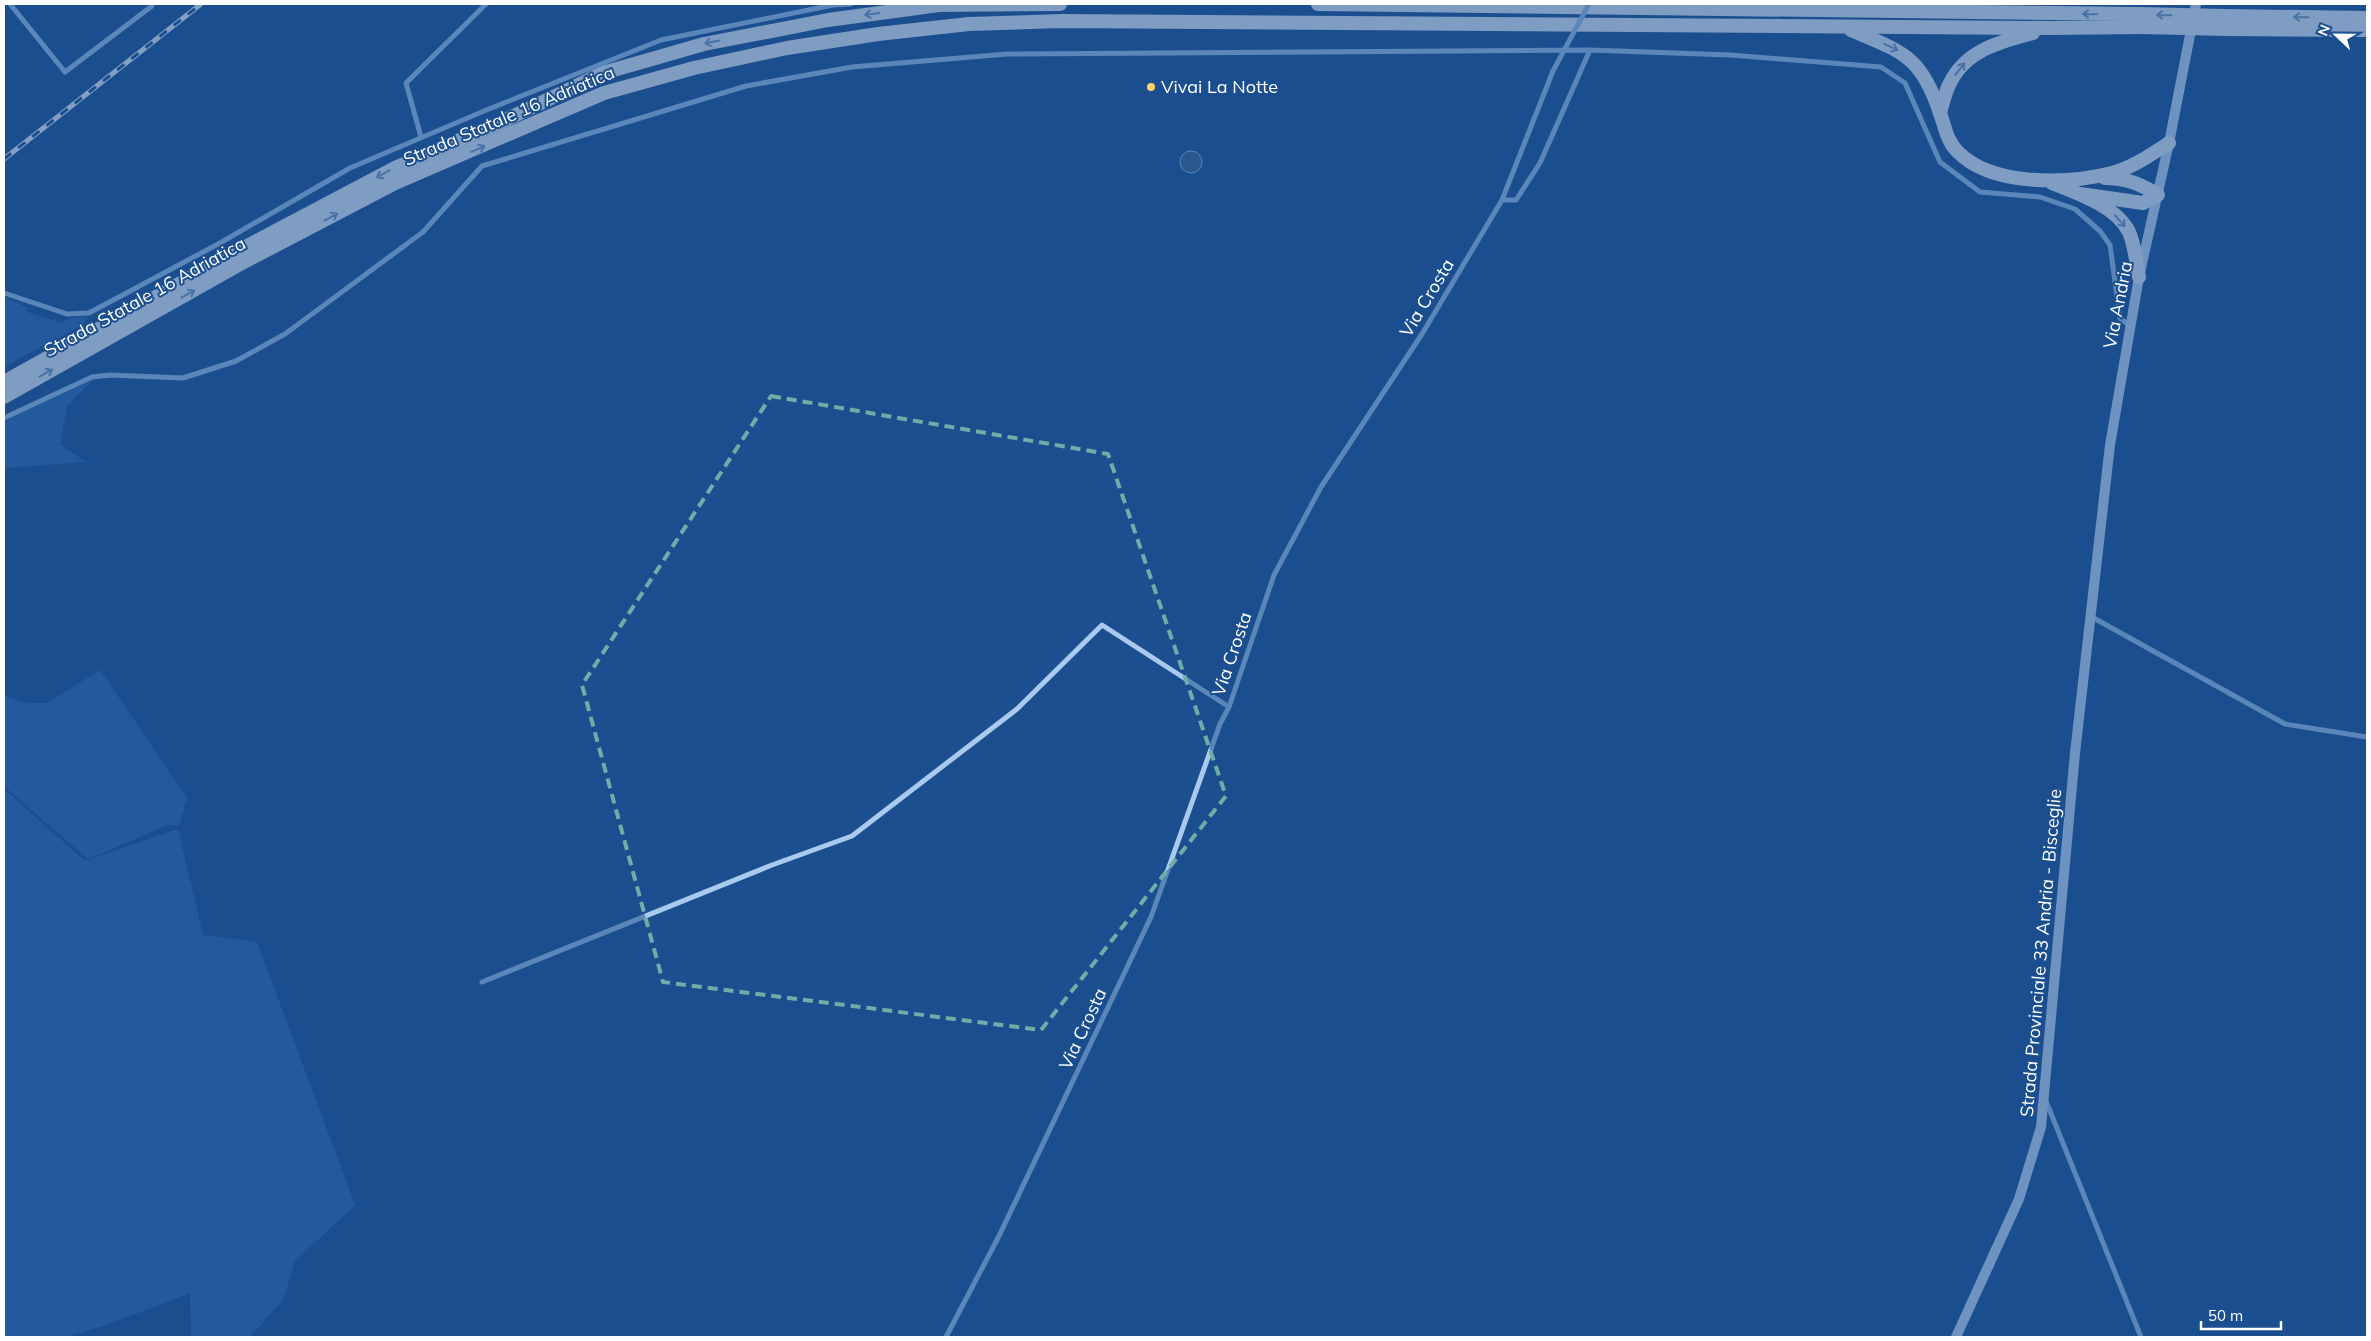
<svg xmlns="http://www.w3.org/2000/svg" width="2371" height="1341" font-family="Mulish,sans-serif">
	<rect width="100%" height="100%" fill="#1b4f8f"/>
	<g fill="#2e69ad">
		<path d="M4,297L28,308L27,312L61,323L72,318L88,316L84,324L4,367Z"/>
		<path d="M93,380L67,406L60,445L86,462L4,468V421Z"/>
		<path d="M100,670L187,798L179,826L168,825L88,859L4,786V696L26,703H47Z"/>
		<path d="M4,789L85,861L178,829L203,935L257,942L355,1205L295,1261L284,1298L250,1337H191L190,1293L104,1326L64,1337H4Z"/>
	</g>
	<circle fill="#3c6290" stroke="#9cc4f0" cx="1191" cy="162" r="11"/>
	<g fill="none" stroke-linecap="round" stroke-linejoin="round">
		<g stroke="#a9c9ee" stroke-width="5">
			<path d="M10,4L65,72L152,6"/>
			<path d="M421,137L406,83L486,4"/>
			<path d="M1502,200H1516L1540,163L1590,50"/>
			<path d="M4,293L67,314L89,313L220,243L350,168L484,111L661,40L833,5L851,4"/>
			<path d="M4,418L92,377L110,375L183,378L236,361L285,334L423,232L482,166L746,86L852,67L1007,54L1590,50L1730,55L1881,67L1905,83L1940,162L1980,192L2040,197L2075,209L2100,231L2110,245L2120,318L2130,326"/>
			<path d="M2090,616L2285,724L2367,737"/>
			<path d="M482,982L772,865L852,836L1017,709L1102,625L1229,707"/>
			<path d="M2046,1101L2141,1337"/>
			<path d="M946,1337L999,1236L1151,917L1220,724L1229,707L1274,575L1321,487L1422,334L1502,200L1553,71"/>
		</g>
		<path stroke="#d6e6fa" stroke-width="10" d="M1956,1337L2019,1199L2041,1127L2075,753L2110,445L2139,277L2169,143L2196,4"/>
		<g stroke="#f8faff" stroke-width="14">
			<path d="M1318,4L2139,14"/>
			<path d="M2224,16L2367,18"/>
			<path d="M2227,29L2367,30"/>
			<path d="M1851,30C1903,52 1921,56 1940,113C1945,127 1947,141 1957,151C1991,187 2068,184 2112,173C2132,168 2152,154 2169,143"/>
			<path d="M1940,113C1943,103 1945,92 1950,83C1966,50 2000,42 2033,33"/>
			<path d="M2052,183C2077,193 2116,206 2129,232C2135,245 2136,263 2139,277"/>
			<path d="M2080,194L2143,203L2158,195C2141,184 2126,178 2105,178"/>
			<path d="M4,382L236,252L395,168L499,123L603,73L704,44L828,20L939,5L1060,4"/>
			<path d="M4,397L242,263L395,183L604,93L694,68L787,48L878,34L969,24L1061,21L2050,28L2142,27"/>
		</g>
		<g stroke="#fff" stroke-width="5">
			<path id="rail" d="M4,159L201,4"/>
		</g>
		<use href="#rail" stroke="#1b4f8f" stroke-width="3" stroke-dasharray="9" stroke-linecap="butt"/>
		<path stroke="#a9c9ee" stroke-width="5" d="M1553,71L1589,4"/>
		<g stroke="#f8faff" stroke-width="14">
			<path d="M2139,14L2224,16"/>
			<path d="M2142,27L2227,29"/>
		</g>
	</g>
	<defs><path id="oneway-shaft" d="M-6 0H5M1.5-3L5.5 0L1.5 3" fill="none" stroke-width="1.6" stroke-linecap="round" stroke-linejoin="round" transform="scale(1.25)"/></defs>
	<g stroke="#7e9cc1">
		<use href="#oneway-shaft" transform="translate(872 14) rotate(172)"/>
		<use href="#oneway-shaft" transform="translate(2090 14) rotate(-179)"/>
		<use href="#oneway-shaft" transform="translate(2164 15) rotate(-179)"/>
		<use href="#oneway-shaft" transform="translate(2301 17) rotate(-179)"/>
		<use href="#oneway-shaft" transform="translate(712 42) rotate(169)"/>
		<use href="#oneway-shaft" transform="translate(1891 47) rotate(25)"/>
		<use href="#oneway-shaft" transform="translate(1960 69) rotate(-52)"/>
		<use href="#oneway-shaft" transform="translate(478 149) rotate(-23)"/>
		<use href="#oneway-shaft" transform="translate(383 174) rotate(152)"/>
		<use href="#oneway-shaft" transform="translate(331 217) rotate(-28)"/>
		<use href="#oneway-shaft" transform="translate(2120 221) rotate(49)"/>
		<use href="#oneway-shaft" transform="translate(188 294) rotate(-29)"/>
		<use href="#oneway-shaft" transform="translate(46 373) rotate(-29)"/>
	</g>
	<path d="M0 0H2371V1341H0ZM771,396L1108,454L1226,796L1041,1030L663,982L582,685Z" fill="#1b4f8f" fill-opacity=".55" fill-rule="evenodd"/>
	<path fill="none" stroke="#6fada8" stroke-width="4" stroke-dasharray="10 6" stroke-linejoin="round" d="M771,396L1108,454L1226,796L1041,1030L663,982L582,685Z"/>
	<circle fill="#ffd166" stroke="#1b4f8f" stroke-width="2" cx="1151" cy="87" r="5"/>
	<g text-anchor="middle" stroke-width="4" stroke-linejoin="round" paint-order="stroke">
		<g font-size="18" fill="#fff" stroke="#1b4f8f" text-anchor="start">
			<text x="1161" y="93">Vivai La Notte</text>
		</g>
		<g font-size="18" fill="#fff" stroke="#1b4f8f">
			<text transform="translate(509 116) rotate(-23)" y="6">Strada Statale 16 Adriatica</text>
			<text transform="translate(145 297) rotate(-29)" y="6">Strada Statale 16 Adriatica</text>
			<text transform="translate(1427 298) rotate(-59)" y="6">Via Crosta</text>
			<text transform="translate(2118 305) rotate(-79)" y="6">Via Andria</text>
			<text transform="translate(1232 654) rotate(-71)" y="6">Via Crosta</text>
			<text transform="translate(2041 953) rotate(-85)" y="6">Strada Provinciale 33 Andria - Bisceglie</text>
			<text transform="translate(1083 1029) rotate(-65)" y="6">Via Crosta</text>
		</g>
	</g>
	<rect width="2371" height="1341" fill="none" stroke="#ffffff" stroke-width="10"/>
	<g transform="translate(2336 35) rotate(292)" stroke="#1b4f8f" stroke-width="4" paint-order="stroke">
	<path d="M0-4L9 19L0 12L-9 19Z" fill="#ffffff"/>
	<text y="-8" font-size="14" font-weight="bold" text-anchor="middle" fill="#ffffff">N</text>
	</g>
	<path d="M2201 1321v8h80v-8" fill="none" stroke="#ffffff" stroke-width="2.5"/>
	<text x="2208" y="1321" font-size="15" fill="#ffffff" stroke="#1b4f8f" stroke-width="4" paint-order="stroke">50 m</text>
</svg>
